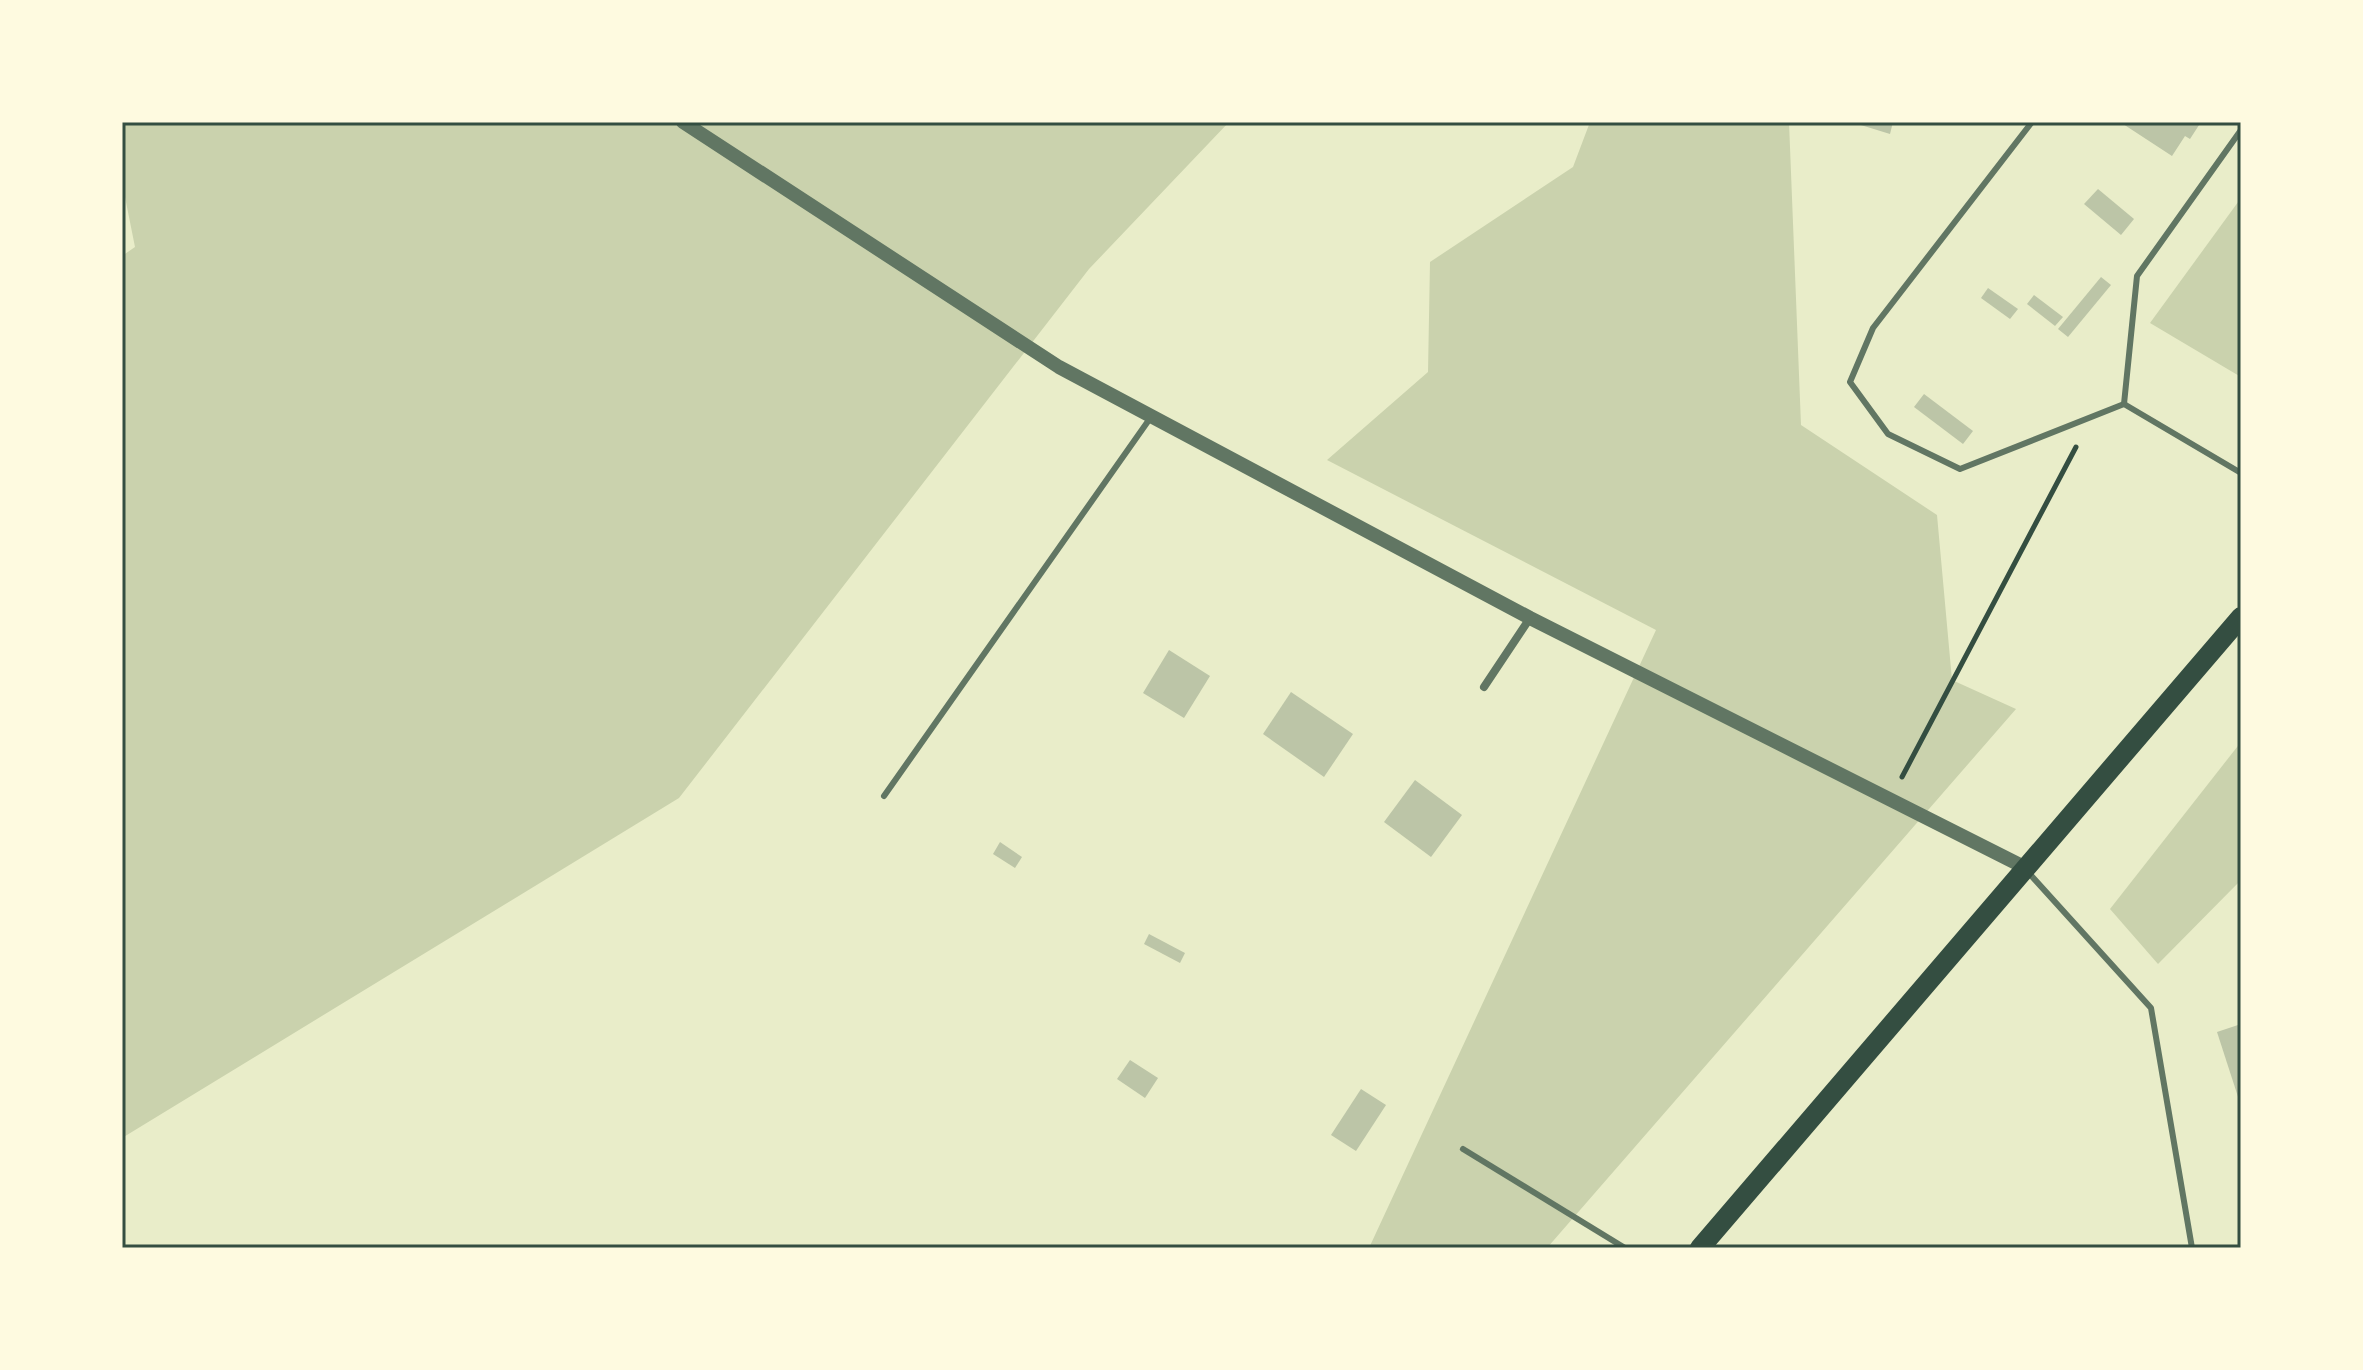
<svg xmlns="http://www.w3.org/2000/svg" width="2363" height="1370" font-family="Manrope,sans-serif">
	<rect width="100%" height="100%" fill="#e9edc9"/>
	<g fill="#cad2ad">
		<path d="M122,122H1229L1089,269L679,798L122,1138V256L135,247L122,182Z"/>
		<path d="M1590,122H1789L1801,425L1937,515L1952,680L2016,709L1547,1248H1369L1656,630L1327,460L1428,372L1430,262L1573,167Z"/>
		<path d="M2241,198V377L2150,323Z"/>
		<path d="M2241,742V880L2158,964L2110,909Z"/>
	</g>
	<g fill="#bcc5a7">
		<path d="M1851,122H1893L1890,134Z"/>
		<path d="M2120,122H2201L2190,139L2185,136L2172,156Z"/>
		<path d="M2098,189L2134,219L2121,235L2084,204Z"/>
		<path d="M2101,277L2111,285L2068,337L2058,329Z"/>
		<path d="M1988,288L2018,309L2010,319L1981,298Z"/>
		<path d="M2034,295L2063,317L2055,326L2027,304Z"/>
		<path d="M1924,394L1973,431L1963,444L1914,407Z"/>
		<path d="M1169,650L1210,676L1184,718L1143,693Z"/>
		<path d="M1291,692L1353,734L1324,777L1263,734Z"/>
		<path d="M1415,780L1462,815L1431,857L1384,822Z"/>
		<path d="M1000,842L1022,857L1015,868L993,854Z"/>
		<path d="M1149,934L1185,953L1180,963L1144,944Z"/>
		<path d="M2241,1024V1103H2240L2217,1032Z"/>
		<path d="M1130,1060L1158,1078L1145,1098L1117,1079Z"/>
		<path d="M1361,1089L1386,1105L1356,1151L1331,1135Z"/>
	</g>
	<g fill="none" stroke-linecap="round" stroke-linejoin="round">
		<path stroke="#344e41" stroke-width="5" d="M1902,777L2076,447"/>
		<g stroke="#617663" stroke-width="6">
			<path d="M2032,122L1873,328L1850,382L1888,434L1960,469L2124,404"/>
			<path d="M2124,404L2137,276L2241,130"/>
			<path d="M2124,404L2241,473"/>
			<path d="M884,796L1151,417"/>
			<path d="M2027,871L2151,1008L2192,1248"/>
			<path d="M1463,1149L1625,1248"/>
		</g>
		<path stroke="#617663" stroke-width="8" d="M1484,687L1530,618"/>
		<path stroke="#617663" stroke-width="14" d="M683,122L1059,367L1530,618L2024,867"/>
		<path stroke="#344e41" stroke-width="20" d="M1700,1248L2241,617"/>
	</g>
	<rect width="2363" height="1370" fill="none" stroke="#fefae0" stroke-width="248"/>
	<rect x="124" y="124" width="2115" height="1122" fill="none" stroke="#344e41" stroke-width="3"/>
</svg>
